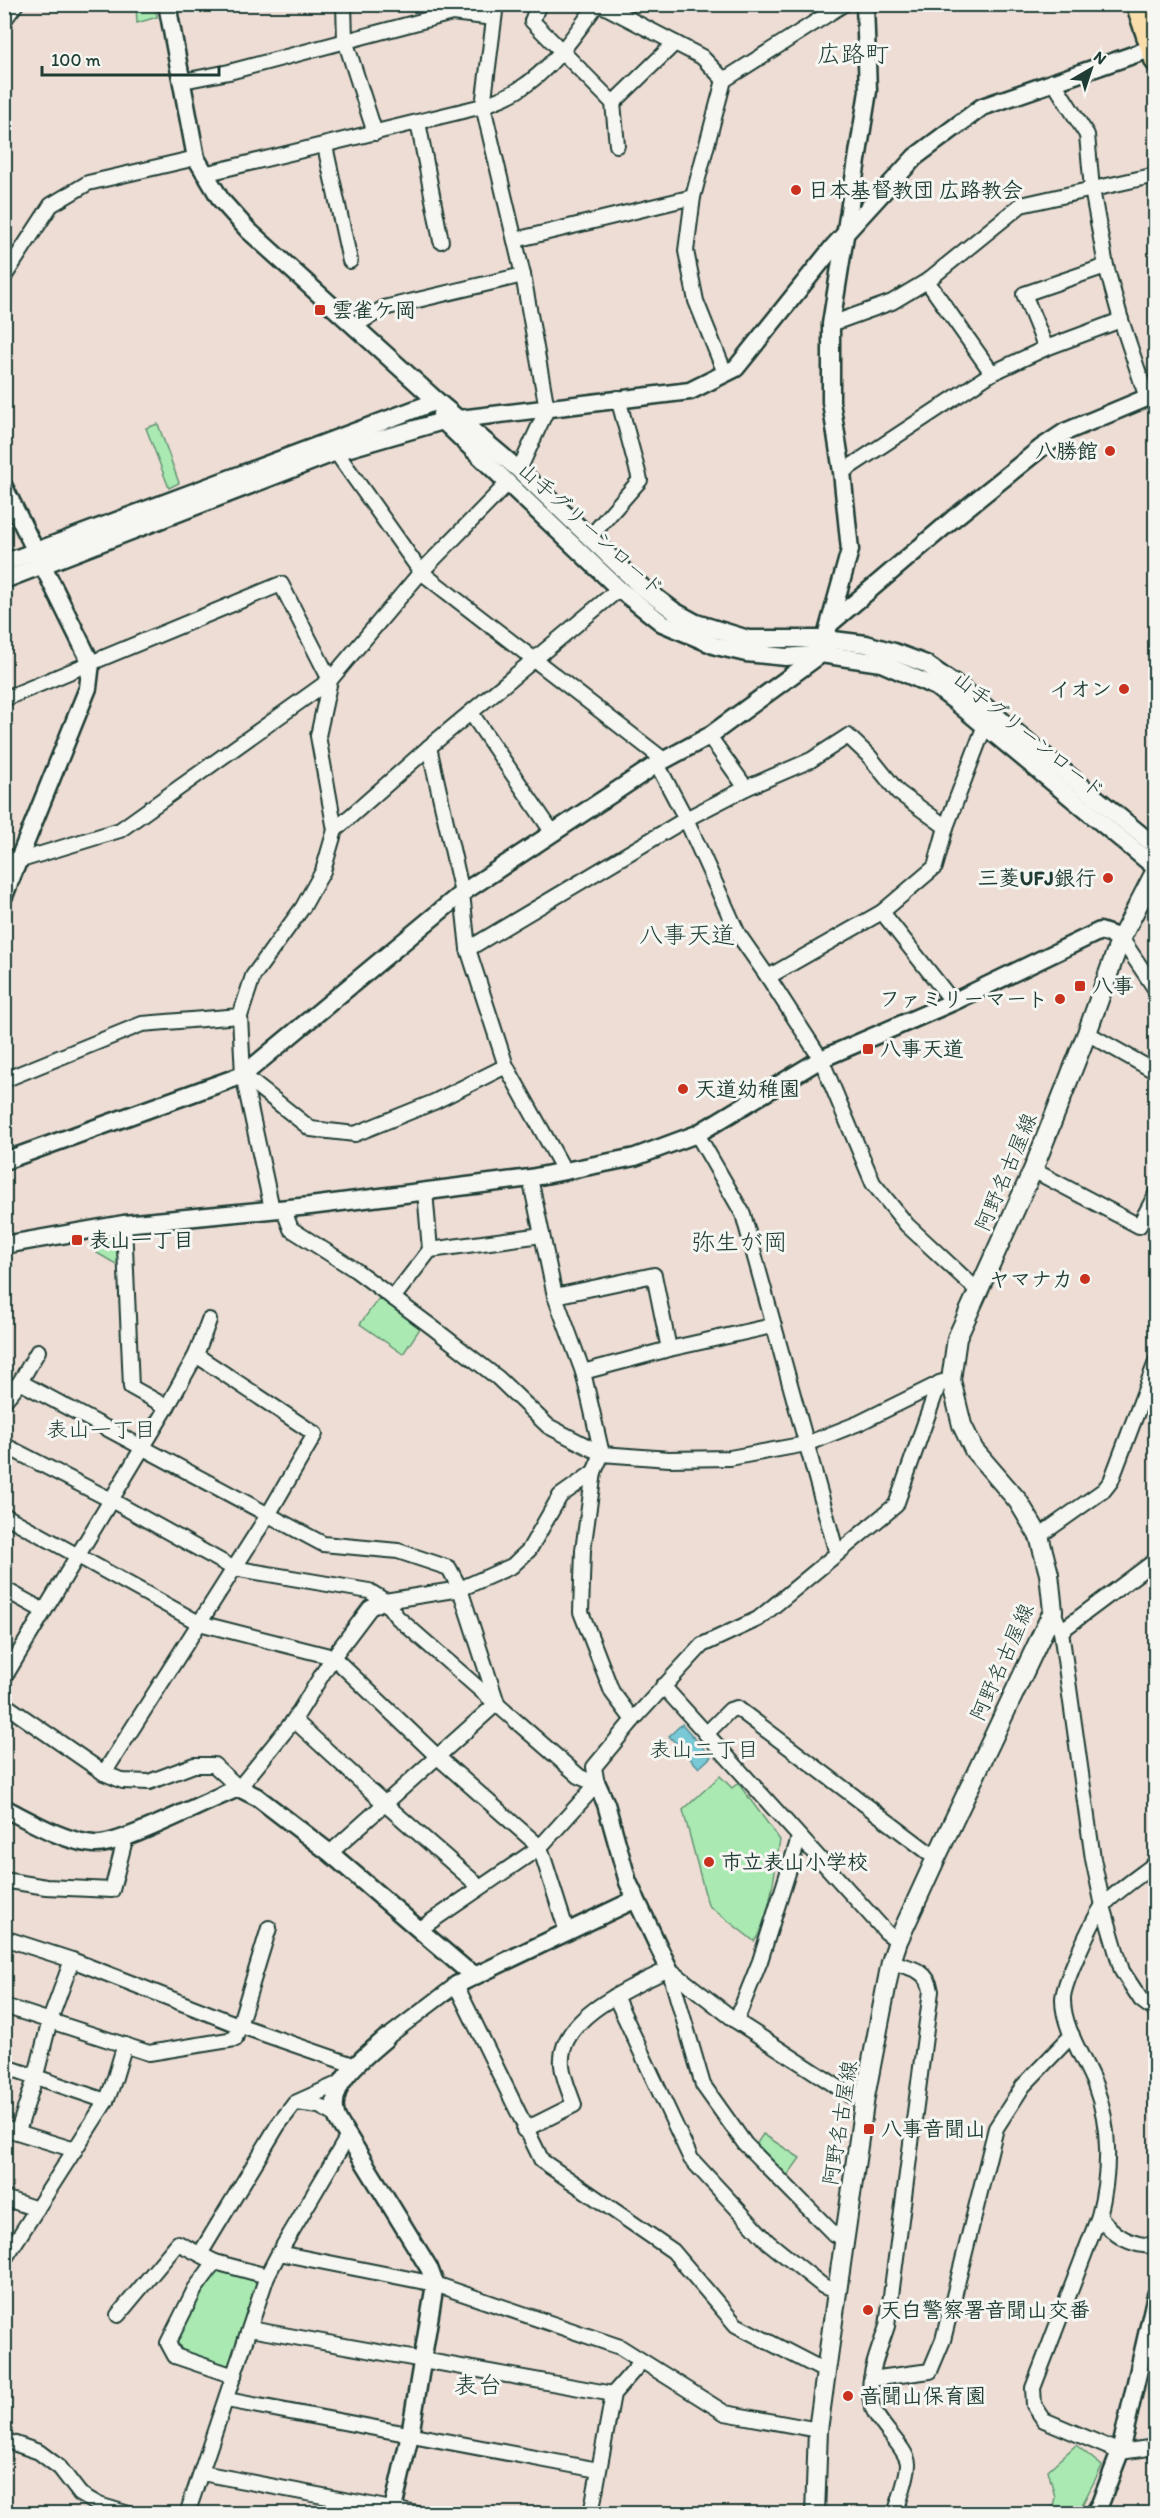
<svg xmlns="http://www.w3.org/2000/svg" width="1160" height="2518" font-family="Itim,'Klee One',sans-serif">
	<rect width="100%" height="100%" fill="#eeddd5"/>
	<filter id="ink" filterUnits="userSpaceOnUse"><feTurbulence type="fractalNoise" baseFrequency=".0167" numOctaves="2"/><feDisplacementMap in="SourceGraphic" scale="12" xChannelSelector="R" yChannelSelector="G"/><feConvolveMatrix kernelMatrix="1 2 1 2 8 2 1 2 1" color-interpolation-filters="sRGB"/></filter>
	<g filter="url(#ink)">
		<g fill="#aaeab2" stroke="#649473" stroke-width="1.5">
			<path d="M136,5H155L157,17L137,23Z"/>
			<path d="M158,424L179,483L169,488L146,428Z"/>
			<path d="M120,1229L121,1267L97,1253L93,1234Z"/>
			<path d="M379,1298L421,1327L403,1354L360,1324Z"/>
			<path d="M720,1776L732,1788L738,1783L780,1840C776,1862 769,1927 754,1941L708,1905L683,1810Z"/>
			<path d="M763,2134L800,2158L785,2179L754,2148Z"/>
			<path d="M216,2270L261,2283L233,2369L183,2351L177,2342L201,2293Z"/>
			<path d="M1076,2445L1102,2466L1078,2513H1052L1055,2497L1048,2470Z"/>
		</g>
		<path fill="#79c8d6" stroke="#559095" stroke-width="1.5" d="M682,1724L711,1757L699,1768L669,1736Z"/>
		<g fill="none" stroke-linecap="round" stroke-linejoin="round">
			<g stroke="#1f3d34" stroke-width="18">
				<g id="minor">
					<path d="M344,4L345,40L375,133"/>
					<path d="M496,4L483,106L523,275L547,409L519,470"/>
					<path d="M539,4L532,21L613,103L617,145"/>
					<path d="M600,4L702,57L724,80"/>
					<path d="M4,20L16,4"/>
					<path d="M183,81L229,72L452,13L494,18"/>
					<path d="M1053,81L1087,135L1092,189L1106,266L1121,320L1147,398"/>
					<path d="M613,103L675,43"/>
					<path d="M418,122L441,241"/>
					<path d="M325,146L350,261"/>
					<path d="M204,174L483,106C494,101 507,97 518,90C552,69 574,36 597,4"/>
					<path d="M515,240L693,197"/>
					<path d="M4,277L51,205L88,183L196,158"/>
					<path d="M927,281L992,373"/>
					<path d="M831,324L892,302L927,281L1021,205L1156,175"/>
					<path d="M354,326L384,308L523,275"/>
					<path d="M1046,348L1024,294L1106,266"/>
					<path d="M725,373L696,301L686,251L693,197L724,80L844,4"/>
					<path d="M336,452L421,572L664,760"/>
					<path d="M842,472L992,373L1046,348L1121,320"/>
					<path d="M590,537L640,480L618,398"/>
					<path d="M4,699L281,584L330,680L318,736L335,830L323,871L303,907L253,976L240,1016L243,1075L272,1209"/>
					<path d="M471,713L553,833"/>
					<path d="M709,736L746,788"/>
					<path d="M657,764L686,819L738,934L768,977L821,1059L873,1183L907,1225L977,1290"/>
					<path d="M335,830L429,747"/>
					<path d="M4,855L18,861L120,830L330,680L421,572L508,483"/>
					<path d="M882,912L953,1002"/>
					<path d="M1121,938L1156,990"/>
					<path d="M468,949L686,819L746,788L811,760L848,736L869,756L898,792L946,827"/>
					<path d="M768,977L882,912L935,867L946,827L985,725"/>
					<path d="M1087,1033L1156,1072"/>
					<path d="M243,1075L311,1129L355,1134L434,1102L506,1066"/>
					<path d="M4,1080L142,1024L240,1016"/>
					<path d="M697,1134L743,1214L837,1554"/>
					<path d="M1033,1170L1139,1226L1156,1194"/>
					<path d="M565,1172L506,1066L468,949L462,893L429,747L619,589"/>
					<path d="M530,1178L555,1296L583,1372L602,1454L594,1472L583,1550L581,1612L612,1692L633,1720"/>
					<path d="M283,1208L291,1229L354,1269L432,1327L498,1378L548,1426L602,1454L669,1459L730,1458L806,1444L859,1423L942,1382"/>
					<path d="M124,1224L131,1387L167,1407"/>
					<path d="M430,1250L542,1235"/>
					<path d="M555,1296L654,1275L669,1349"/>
					<path d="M393,1298L430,1250L425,1191"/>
					<path d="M583,1372L669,1349L772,1326"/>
					<path d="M20,1382L323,1544L398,1551L449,1568L460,1589L497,1703L330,1853"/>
					<path d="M4,1401L20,1382L38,1351"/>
					<path d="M4,1445L111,1500L233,1568L369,1591L385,1601L397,1617L580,1777L597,1784"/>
					<path d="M4,1515L199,1623L333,1657L440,1759L540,1847L567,1932"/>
					<path d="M1039,1536L1104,1490L1111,1481L1156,1362"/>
					<path d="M4,1589L44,1611"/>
					<path d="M1053,1611L1061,1631L1093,1859L1103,1906L1122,1971L1141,2000L1156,2011"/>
					<path d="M1061,1631L1156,1560"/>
					<path d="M4,1678L167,1407L196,1355L209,1320"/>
					<path d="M663,1686L886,1932L898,1941"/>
					<path d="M4,1704L104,1773L123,1781L149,1782L194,1765H214L239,1788L294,1720L333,1657L370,1608L385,1601L460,1589L512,1566L529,1550L560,1496L594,1472"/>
					<path d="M294,1720L385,1804L480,1887"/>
					<path d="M706,1734L730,1710L737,1708L936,1858"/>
					<path d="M104,1773L268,1515L315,1434L196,1355"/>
					<path d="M1156,1863C1142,1874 1112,1894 1102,1907C1093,1920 1062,1985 1063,2000C1063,2028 1085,2060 1095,2085C1111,2127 1110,2174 1099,2216L1033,2388L1034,2405L1044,2420L1120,2452L1156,2447"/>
					<path d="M4,1880L46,1887L112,1890L126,1836"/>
					<path d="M420,1929L540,1847L597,1784L594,1767L633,1720L702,1645L758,1619L896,1505L939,1383"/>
					<path d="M4,1938L72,1960L238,2025L356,2066"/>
					<path d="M891,1962C910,1968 928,1969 931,1991L887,2326C880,2348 866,2378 871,2402C875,2423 907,2447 908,2464C908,2477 899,2501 895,2514"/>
					<path d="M669,1969L703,2085L745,2144L833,2233L845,2239"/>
					<path d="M669,1969L736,2021L850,2095L865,2097"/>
					<path d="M615,1996L691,2159L768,2242L823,2286L837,2292"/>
					<path d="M4,2006L149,2053L235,2039L269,1928"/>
					<path d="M736,2021L760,1961L799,1838"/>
					<path d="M386,2038L456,1985L542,2161L673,2251L736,2325L827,2372"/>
					<path d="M4,2066L106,2101"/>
					<path d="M297,2103L319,2106L336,2115"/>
					<path d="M4,2128L75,2150"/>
					<path d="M524,2130L574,2105C570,2093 563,2078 562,2065C557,2017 634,1986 669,1969"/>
					<path d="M18,2131L36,2075L50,2020L72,1960"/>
					<path d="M4,2198L37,2209"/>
					<path d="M1099,2216C1114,2236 1130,2246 1156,2246"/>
					<path d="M279,2253L435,2284L620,2347L725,2413L818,2430"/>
					<path d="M200,2254L278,2125L295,2103L342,2082"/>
					<path d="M4,2260L106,2101C115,2083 118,2064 125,2045"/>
					<path d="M215,2262L195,2289L168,2343L175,2356L234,2376"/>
					<path d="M118,2315L178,2243L215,2262L267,2276"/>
					<path d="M250,2329L613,2394"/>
					<path d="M871,2379L930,2371L943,2340L996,2128L1023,2086L1072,2035"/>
					<path d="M227,2400L598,2470"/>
					<path d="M4,2440L39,2452L60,2468L80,2494L99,2505L129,2514"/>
					<path d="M202,2473L418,2514"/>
					<path d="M187,2514L267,2276L279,2253L348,2136"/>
					<path d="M591,2514L613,2394L641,2362"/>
				</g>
			</g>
			<g stroke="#1f3d34" stroke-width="21">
				<g id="tertiary">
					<path d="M167,4L196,158L221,200L248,230L437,401L519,470L638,584L674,611L696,623L748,639H825L866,644L894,652L926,664L972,696L1156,847"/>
					<path d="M441,414L443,421L619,589L662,623L716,646L746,653L786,657L821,654L881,663L936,687L957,703L1156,868"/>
					<path d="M4,487L91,663L88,688L4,896"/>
					<path d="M4,563L437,401"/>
					<path d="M4,580L336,452L443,421L690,391L736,368L833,247L915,157L982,107L1156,47"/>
					<path d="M831,623L953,519L1041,448L1065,432L1156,394"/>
					<path d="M4,1161L243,1075L462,893L657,764L709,736L821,654L850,550L842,472L831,402V324L868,91L865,4"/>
					<path d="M4,1245L124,1224L310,1206L530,1178L635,1157L697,1134L821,1059L953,1002L1100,931L1121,938"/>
					<path d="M597,1784L606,1804L628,1882L669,1969"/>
					<path d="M4,1808C30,1821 65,1842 94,1844C119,1847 209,1799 239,1788L257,1797L330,1853L465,1969L476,1975"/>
					<path d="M456,1985L636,1899"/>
					<path d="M386,2038C366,2056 327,2083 336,2115C338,2122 344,2130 348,2136L429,2268L435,2284L410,2435L393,2509L389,2514"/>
					<path d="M1094,2514L1100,2504L1120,2452L1156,2295"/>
				</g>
			</g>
			<g stroke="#1f3d34" stroke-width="22">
				<path id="secondary" d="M815,2514L818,2430L837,2292L865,2097L891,1962L898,1941L936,1858L1053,1611L1049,1574L1039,1536L1018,1501L974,1450L962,1425L951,1380L957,1338L1033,1170L1087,1033L1121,938L1156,870"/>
			</g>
			<g stroke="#1f3d34" stroke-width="26">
				<path id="trunk" d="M1137,4L1156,61"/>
			</g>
			<use href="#minor" stroke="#f6f6f2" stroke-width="14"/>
			<use href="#tertiary" stroke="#f6f6f2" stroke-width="16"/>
			<use href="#secondary" stroke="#f6f6f2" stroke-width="18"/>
			<use href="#trunk" stroke="#f9deab" stroke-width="21"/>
		</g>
	</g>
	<g fill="#c8321e" stroke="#f6f6f2" stroke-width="2">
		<circle cx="796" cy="190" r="6"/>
		<rect x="314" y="304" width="12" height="12" rx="3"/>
		<circle cx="1110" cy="451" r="6"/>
		<circle cx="1124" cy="689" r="6"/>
		<circle cx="1108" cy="878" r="6"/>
		<rect x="1074" y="980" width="12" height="12" rx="3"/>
		<circle cx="1060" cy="999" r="6"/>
		<rect x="862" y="1043" width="12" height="12" rx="3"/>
		<circle cx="683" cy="1089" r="6"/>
		<rect x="71" y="1234" width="12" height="12" rx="3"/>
		<circle cx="1085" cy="1279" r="6"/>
		<circle cx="709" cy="1862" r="6"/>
		<rect x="863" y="2123" width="12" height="12" rx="3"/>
		<circle cx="868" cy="2310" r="6"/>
		<circle cx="848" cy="2396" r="6"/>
	</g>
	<g text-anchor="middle" stroke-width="6" stroke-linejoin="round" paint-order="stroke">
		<g font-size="21" font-weight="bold" fill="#1f3d34" stroke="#f6f6f2" text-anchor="start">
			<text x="808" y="197">日本基督教団 広路教会</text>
			<text x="332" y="317">雲雀ケ岡</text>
			<text x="1098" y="458" text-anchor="end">八勝館</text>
			<text x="1112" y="696" text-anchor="end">イオン</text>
			<text x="1096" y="885" text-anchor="end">三菱UFJ銀行</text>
			<text x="1092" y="993">八事</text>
			<text x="1048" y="1006" text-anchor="end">ファミリーマート</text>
			<text x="880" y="1056">八事天道</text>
			<text x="695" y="1096">天道幼稚園</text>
			<text x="89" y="1247">表山一丁目</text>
			<text x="1073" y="1286" text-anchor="end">ヤマナカ</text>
			<text x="721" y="1869">市立表山小学校</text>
			<text x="881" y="2136">八事音聞山</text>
			<text x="880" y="2317">天白警察署音聞山交番</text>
			<text x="860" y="2403">音聞山保育園</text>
		</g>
		<g font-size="21" fill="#1f3d34" stroke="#f6f6f2">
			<text transform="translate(591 529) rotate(42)" y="7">山手グリーンロード</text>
			<text transform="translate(1029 735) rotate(39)" y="7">山手グリーンロード</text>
			<text transform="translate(1006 1172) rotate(-67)" y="7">阿野名古屋線</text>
			<text transform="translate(1002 1662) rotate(-66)" y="7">阿野名古屋線</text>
			<text transform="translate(840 2123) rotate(-81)" y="7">阿野名古屋線</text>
		</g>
		<g font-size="22" fill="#1f3d34" stroke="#f6f6f2">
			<text x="101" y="1437">表山一丁目</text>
			<text x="704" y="1757">表山二丁目</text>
		</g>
		<g font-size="24" fill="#1f3d34" stroke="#f6f6f2">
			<text x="853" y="62">広路町</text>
			<text x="687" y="943">八事天道</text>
			<text x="739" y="1250">弥生が岡</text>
			<text x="478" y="2393">表台</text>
		</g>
	</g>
	<rect width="1160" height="2518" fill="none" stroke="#f6f6f2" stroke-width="24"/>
	<rect x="12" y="12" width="1136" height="2494" fill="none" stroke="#1f3d34" stroke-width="2" filter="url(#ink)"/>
	<g transform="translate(1091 69) rotate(39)" stroke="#f6f6f2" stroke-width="4.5" paint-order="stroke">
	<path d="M0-4.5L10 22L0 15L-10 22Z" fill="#1f3d34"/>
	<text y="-9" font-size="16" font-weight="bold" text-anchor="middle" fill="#1f3d34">N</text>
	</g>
	<path d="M42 66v9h177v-9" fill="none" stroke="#1f3d34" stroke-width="3"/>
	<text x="51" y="66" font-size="18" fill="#1f3d34" stroke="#f6f6f2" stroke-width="4.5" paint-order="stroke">100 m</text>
</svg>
